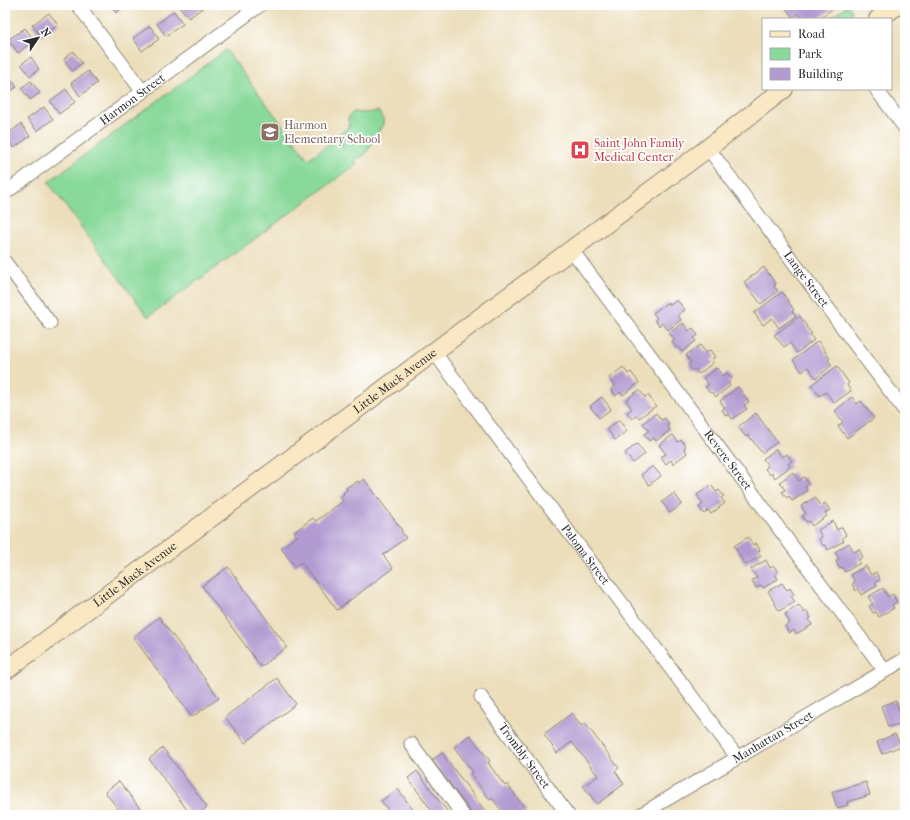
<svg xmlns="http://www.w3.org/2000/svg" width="910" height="820" font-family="'IM FELL French Canon',serif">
	<rect width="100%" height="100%" fill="#fff"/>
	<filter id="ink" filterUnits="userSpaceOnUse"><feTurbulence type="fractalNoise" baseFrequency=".025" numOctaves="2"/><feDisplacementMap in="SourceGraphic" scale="8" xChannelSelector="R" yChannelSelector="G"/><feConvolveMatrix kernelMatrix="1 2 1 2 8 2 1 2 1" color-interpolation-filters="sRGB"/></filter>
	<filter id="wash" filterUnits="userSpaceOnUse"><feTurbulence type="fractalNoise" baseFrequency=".012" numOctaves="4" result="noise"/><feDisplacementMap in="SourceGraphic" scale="16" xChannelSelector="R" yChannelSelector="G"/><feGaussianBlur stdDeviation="0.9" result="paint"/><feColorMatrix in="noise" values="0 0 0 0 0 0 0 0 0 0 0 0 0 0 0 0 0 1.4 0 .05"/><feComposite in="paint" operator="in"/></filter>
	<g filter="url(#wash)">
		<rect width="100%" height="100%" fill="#ecdebb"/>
		<g fill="#88d99a" stroke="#5a8262">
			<path d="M848,5L852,11L851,19H829Z"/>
			<path d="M226,50L308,159L337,138L344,147L337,136L350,126L348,122V118L353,112L366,113L378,111L383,118V124L365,155L354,160L357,164L148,317L48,182Z"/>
		</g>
		<g id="blocks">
			<g fill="#b29bd1">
				<path d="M111,5H126L116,13Z"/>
				<path d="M181,5H204L205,6L189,18L179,6Z"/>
				<path d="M783,5H838L818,19H802L798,14L793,18Z"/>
				<path d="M174,11L183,24L166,36L157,24Z"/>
				<path d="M49,13L58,25L41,37L32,25Z"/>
				<path d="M150,26L159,39L142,51L133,38Z"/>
				<path d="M25,28L34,40L18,53L8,40Z"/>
				<path d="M73,51L82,63L72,71L64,59Z"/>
				<path d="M31,57L39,69L30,76L21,64Z"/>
				<path d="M88,71L97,83L80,96L71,83Z"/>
				<path d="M8,75L17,87L7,94L5,91V77Z"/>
				<path d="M31,81L40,93L30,100L21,88Z"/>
				<path d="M66,89L75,102L59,114L50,101Z"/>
				<path d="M44,107L53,119L37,131L27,119Z"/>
				<path d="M21,124L30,136L14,148L5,136Z"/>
				<path d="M764,267L776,284L774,286L778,291L761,304L744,282Z"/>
				<path d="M782,292L789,302V303L794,310L792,311L796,316L779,328L772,318L763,325L754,313Z"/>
				<path d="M677,300L685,310L678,315L681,320L668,330L662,323L659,326L655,320L657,318L653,313L668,302L670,305Z"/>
				<path d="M800,316L807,327H806L812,334L810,335L814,340L797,353L790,343L784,347L774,335Z"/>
				<path d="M683,323L689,331L693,328L698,335L694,338L696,341L682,352L678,347L676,348L672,342L675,340L669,333Z"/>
				<path d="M818,341L826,352H825L830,359L828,360L832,365L816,378L808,367L802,372L793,360Z"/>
				<path d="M700,345L706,353L710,350L715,357L711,360L713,363L699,374L695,369L693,371L688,365L691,363L686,355Z"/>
				<path d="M837,366L849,383L847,385L851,391L834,403L826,392L820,396L811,385Z"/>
				<path d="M623,367L628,374L631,372L639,383L623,395L620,392L616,396L611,389L615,386L609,378Z"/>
				<path d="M717,368L723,376L727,373L732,379L728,383L730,386L716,397L712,392L710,393L705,387L709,385L703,378Z"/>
				<path d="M738,387L749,402L744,405L747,409L732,419L729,414L726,416L722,410L725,408L720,401Z"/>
				<path d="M639,390L645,397L648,395L656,406L639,418L637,415L632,419L627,412L632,409L626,400Z"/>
				<path d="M602,397L611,409L599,418L590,406Z"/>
				<path d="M852,397L857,404L861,401L874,418L847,438L838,426L843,422L835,411Z"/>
				<path d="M656,413L661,420L665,418L669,424L667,425L670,430L656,441L654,438L649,441L644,434L649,431L643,423Z"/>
				<path d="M756,413L777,442L762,453L748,435L746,437L738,427Z"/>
				<path d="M619,420L627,431L615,440L607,429Z"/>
				<path d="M673,435L678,442L681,440L686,446L684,448L687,453L673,464L671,460L666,464L661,457L666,454L659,445Z"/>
				<path d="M637,444L645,454L633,463L625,453Z"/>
				<path d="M776,449L782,457L787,454L792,461L788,464L790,467L775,478L772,473L770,475L765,469L768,466L763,459Z"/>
				<path d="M653,466L661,476L649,485L641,475Z"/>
				<path d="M793,472L799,481L804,477L809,484L805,487L807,491L792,501L789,496L787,498L782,492L785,490L780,482Z"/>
				<path d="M364,479L402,530L401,531L406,538L383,555L393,568L337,610L301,562L295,567L281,548L297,536L294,532L313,518L316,521L343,501L340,497L344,494L343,493L347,490L346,488L352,484L353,485L358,481L359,483Z"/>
				<path d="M711,485L716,492L719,490L724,496L721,498L725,503L711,514L708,510L704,514L699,507L703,504L697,495Z"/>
				<path d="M674,493L682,504L670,513L662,502Z"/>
				<path d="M815,497L820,506L825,503L830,510L825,513L827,516L812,526L809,521L806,522L802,516L806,514L801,506Z"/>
				<path d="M833,521L837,530L842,527L846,535L842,538L844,541L828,550L825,545L823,546L819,539L822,537L818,530Z"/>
				<path d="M748,537L753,545L756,543L760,550L758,551L761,556L745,565L734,546Z"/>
				<path d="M849,543L854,552L859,549L863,557L858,560L860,563L845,572L842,567L839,568L836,561L839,559L835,552Z"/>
				<path d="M766,560L770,568L774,566L778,572L775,574L778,579L763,588L761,585L756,588L752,580L757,578L751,569Z"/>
				<path d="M866,566L871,575L876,572L880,580L875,582L877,586L861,595L858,589L856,591L852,584L855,582L851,574Z"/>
				<path d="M228,567L287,647L261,667L202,586Z"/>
				<path d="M782,583L787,590L790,588L794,595L791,596L795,602L779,611L768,591Z"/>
				<path d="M883,588L888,597L893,594L897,602L892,605L894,608L879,617L876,612L873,613L869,606L873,604L868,597Z"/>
				<path d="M799,605L804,613L807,611L811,618L809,619L812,625L796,634L794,630L789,633L785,626L790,623L785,614Z"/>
				<path d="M159,617L219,698L192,717L133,637Z"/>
				<path d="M277,678L296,704L245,743L225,717Z"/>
				<path d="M896,701L903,723L888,727L881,706Z"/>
				<path d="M572,713L581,726L585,723L619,768L615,771L624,784L597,804L583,786L598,776L572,742L557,753L544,734Z"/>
				<path d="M895,734L901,746L882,754L877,742Z"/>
				<path d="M470,735L490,761L488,763L505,786L507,784L527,811L521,815H505L492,798L490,800L470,773L473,772L454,747Z"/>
				<path d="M163,748L207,807L197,815H191L149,759Z"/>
				<path d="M442,753L488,815H473L432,760Z"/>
				<path d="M417,771L450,815H435L408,778Z"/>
				<path d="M119,781L145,815H123L105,792Z"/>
				<path d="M866,782L870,795L847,802L848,805L837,808L832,792Z"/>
				<path d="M398,789L416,814L418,812L420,815H392L381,801Z"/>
			</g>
		</g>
	</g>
	<g filter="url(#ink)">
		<use href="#blocks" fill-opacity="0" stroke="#8c8473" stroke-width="1"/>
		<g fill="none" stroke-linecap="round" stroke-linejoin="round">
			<g stroke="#8c8473" stroke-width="15">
				<g id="street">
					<path d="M78,5L143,92"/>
					<path d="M876,89L905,128"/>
					<path id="s1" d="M708,148L905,411"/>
					<path id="s2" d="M5,193L260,5"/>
					<path id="s3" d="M571,249L885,671"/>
					<path d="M5,262L50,323"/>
					<path id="s4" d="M434,352L737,757"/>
					<path id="s5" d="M481,697L568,815"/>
					<path d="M411,744L463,815"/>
					<path id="s6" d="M640,815L905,659"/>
				</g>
			</g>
			<g stroke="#8c8473" stroke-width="20">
				<g id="secondary">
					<path d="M878,19L898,5"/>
					<path id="s7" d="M5,671L708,148L784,89"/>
				</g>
			</g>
			<use href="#street" stroke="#fff" stroke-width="13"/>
			<use href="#secondary" stroke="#fae7c3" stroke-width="18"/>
		</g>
	</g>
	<defs>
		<g id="school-square" transform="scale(1)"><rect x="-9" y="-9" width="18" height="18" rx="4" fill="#8d6e63" stroke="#fff"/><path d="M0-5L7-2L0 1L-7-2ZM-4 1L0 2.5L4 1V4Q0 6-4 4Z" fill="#fff"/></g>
		<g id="hospital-square" transform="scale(1)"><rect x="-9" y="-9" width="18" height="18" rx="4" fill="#e0444e" stroke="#fff"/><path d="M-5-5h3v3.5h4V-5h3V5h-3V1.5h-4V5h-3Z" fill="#fff"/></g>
	</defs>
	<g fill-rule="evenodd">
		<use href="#school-square" x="270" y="132"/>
		<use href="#hospital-square" x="580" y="150"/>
	</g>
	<g text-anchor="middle" stroke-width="3.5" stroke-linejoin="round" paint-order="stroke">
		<g font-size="12" fill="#2b2b2b" stroke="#fff">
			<text dy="4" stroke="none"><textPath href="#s2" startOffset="158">Harmon Street</textPath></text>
			<text dy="4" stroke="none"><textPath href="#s1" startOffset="164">Lange Street</textPath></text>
			<text dy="4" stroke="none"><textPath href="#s7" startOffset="486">Little Mack Avenue</textPath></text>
			<text dy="4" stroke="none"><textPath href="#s3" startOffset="263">Revere Street</textPath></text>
			<text dy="4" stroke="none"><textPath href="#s4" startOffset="253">Paloma Street</textPath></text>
			<text dy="4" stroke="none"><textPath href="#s7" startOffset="162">Little Mack Avenue</textPath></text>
			<text dy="4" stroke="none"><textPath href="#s6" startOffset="154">Manhattan Street</textPath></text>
			<text dy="4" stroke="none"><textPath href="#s5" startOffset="73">Trombly Street</textPath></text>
		</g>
		<g font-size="12" fill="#785e54" stroke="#fff" text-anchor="start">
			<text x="284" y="129">Harmon<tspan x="284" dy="14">Elementary School</tspan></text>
		</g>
		<g font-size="12" fill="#be3a42" stroke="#fff" text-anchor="start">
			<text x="594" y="147">Saint John Family<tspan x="594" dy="14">Medical Center</tspan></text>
		</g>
	</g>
	<rect width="910" height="820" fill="none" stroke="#fff" stroke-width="20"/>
	<rect x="762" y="18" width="130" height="72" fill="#ffffff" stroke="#aaaaaa"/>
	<rect x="770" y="31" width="20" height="6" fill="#fae7c3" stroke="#aaaaaa"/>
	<text x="798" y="38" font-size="12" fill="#2b2b2b">Road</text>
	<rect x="770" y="48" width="20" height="12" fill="#88d99a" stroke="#aaaaaa"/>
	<text x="798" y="58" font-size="12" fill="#2b2b2b">Park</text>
	<rect x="770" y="68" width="20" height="12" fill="#b29bd1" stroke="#aaaaaa"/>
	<text x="798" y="78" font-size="12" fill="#2b2b2b">Building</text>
	<g transform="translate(38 38) rotate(55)" stroke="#ffffff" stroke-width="3" paint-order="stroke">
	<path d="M0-3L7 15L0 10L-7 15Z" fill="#2b2b2b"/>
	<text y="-6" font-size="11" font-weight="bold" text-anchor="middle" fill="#2b2b2b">N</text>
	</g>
</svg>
